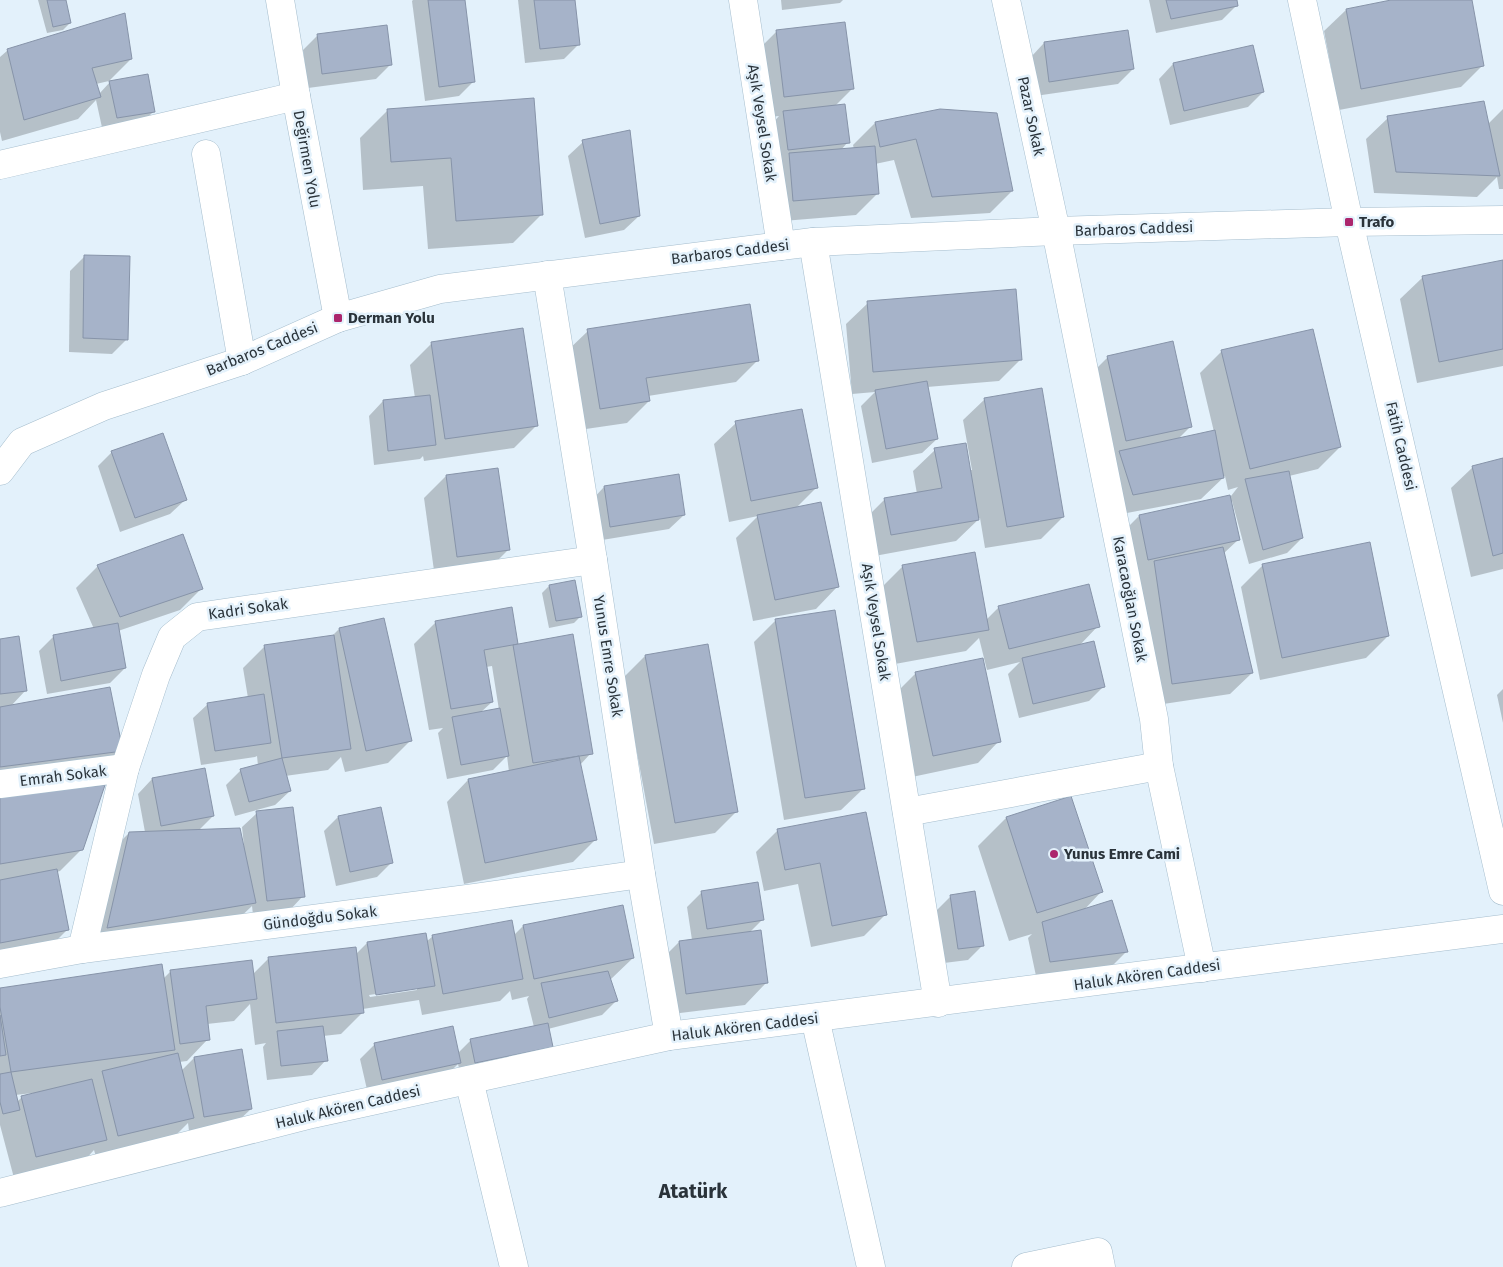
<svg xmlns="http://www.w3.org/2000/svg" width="1503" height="1267" font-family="'Fira Sans',sans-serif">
	<rect width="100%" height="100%" fill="#e3f1fb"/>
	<g fill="#0003" fill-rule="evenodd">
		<path d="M38,0H64L70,23L63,30L47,33Z"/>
		<path d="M413,0H464L474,81L459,96L425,101L412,1Z"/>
		<path d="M518,0H573L578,45L564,59L525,63Z"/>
		<path d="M781,0H843L840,3L782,10Z"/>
		<path d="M1149,0H1236L1237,5L1222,20L1156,33Z"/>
		<path d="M1398,0H1470L1483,65L1461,87L1339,110L1324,31L1346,10Z"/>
		<path d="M777,31L852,89L835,106L848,142L840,151L854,149L853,145L875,123L940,110L1012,191L990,213L911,218L894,160L875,164L877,194L856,215L771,222L769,127L779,116L763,118L755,53Z"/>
		<path d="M318,35L391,64L376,79L308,88L303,50Z"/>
		<path d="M1044,43L1133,69L1118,84L1035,96L1030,58Z"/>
		<path d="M8,50L131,59L109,81L96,84L99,94L110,82L154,111L139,126L103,132L96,100L78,119L2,141L0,132V57Z"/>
		<path d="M1173,64L1263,92L1248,107L1170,125L1159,79Z"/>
		<path d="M1503,109V189H1499L1497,177L1477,197L1374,193L1366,139L1388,118L1488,124Z"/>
		<path d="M388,110L542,214L513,243L428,249L423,186L363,190L360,138Z"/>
		<path d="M583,142L639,216L624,230L585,238L568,156Z"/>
		<path d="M85,256L127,339L112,354L69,352L70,271Z"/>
		<path d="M1503,261V366L1417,383L1400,299L1422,278Z"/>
		<path d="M868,303L1021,359L999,381L927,387L937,439L922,453L872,463L861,406L875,392L852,394L846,324Z"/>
		<path d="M588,331L758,360L736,382L648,396L649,401L627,423L579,430L566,352Z"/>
		<path d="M432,343L536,426L514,448L424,461L423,456L420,459L374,465L369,416L383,401L415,398L410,365Z"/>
		<path d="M1222,351L1340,447L1318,469L1289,476L1302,538L1287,553L1249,564L1232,501L1230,502L1238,540L1223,554L1252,673L1230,694L1150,706L1117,538L1139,516L1231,496L1238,487L1228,490L1225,476L1201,499L1111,516L1086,379L1108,357L1191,426L1178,439L1214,432L1200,373Z"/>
		<path d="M985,399L1063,517L1041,539L985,548L980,518L956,541L869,557L863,521L885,499L917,494L913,471L935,450L969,470H972L963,420Z"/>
		<path d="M736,423L816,488L795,509L837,587L816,609L753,621L736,538L758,516L729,522L714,444Z"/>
		<path d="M112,452L185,500L170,514L120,532L98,466Z"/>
		<path d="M1503,460V569L1471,577L1451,488L1473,467Z"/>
		<path d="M497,469L508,550L487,571L435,578L424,498L446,476Z"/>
		<path d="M678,475L684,515L669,529L596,541L590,502L604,487Z"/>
		<path d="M1263,565L1388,636L1366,658L1260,680L1241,587Z"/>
		<path d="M98,566L202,588L180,610L118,631L125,668L110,683L47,694L39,651L54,636L94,629L76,588Z"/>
		<path d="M903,566L986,620L999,607L1098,626L1079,646L1104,686L1089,701L1019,718L1008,674L1020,662L987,670L979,638L966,651L895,664L881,588Z"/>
		<path d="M549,586L581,616L574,623L549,628L542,593Z"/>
		<path d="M511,609L517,645L591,753L580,765L595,840L573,862L464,884L447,802L468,780L509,772L507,756L493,770L447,779L438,733L443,728L429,730L414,644L436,622ZM492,666L499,710L480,713L492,702L486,667Z"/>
		<path d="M776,620L863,789L841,810L784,820L754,642Z"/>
		<path d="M339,629L410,741L388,763L345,772L341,757L328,770L285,776L290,791L275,805L235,816L226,785L241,770L258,766L257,756L255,757L201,765L193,718L208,704L248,698L243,668L265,646L332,636Z"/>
		<path d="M0,640L26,690L10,707L121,750L99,772L0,785Z"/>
		<path d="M645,656L737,811L715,833L654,844L623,678Z"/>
		<path d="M916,673L999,741L978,763L912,777L894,695Z"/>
		<path d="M1503,689V723L1497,695Z"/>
		<path d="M204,770L213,816L198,831L244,846L242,827L257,813L303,896L289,911L253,915L252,906L233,924L86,949L107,855L129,833L145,832L138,794L152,779Z"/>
		<path d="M0,796L82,849L60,871L57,872L68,929L46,951L0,960Z"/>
		<path d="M865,813L886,914L864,936L811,947L798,884L764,891L756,852L778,830Z"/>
		<path d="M338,817L392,862L377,877L336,886L324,831Z"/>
		<path d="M1006,818L1101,892L1083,911L1126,952L1112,966L1036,976L1028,938L1032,934L1009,941L978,846Z"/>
		<path d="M702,892L763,919L749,933L766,983L745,1005L664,1015L657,964L679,942L692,940L687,907Z"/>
		<path d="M951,896L983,945L968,960L944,963L936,911Z"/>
		<path d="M523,926L633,958L610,980L616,1001L602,1015L548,1029L552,1047L537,1062L461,1077L458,1064L445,1077L368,1094L360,1059L375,1044L458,1053L471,1040L534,1027L527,999L529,996L512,1000L510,991L500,1001L422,1015L419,1000L363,1009V1012L341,1034L323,1036L326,1060L312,1075L267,1080L263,1047L266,1043L255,1045L250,1004L234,1021L207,1024L208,1039L187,1061L179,1062L181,1071L194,1058L251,1109L236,1123L189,1131L188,1123L171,1140L96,1157L94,1150L84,1161L14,1178L0,1125V989L163,979L171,971L253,974L269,958L356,954L367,943L426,942L433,936L514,935ZM417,988V990L370,997L369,995ZM33,1093V1095L21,1098L17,1102L15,1095Z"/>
	</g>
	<g fill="#a6b3c9" stroke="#8794a9">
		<path d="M47,0H66L71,23L53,27Z"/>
		<path d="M428,0H465L475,82L439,87Z"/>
		<path d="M534,0H575L580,45L540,49Z"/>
		<path d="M1166,0H1237L1238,6L1171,19Z"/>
		<path d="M1391,0H1472L1484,66L1361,89L1346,9Z"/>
		<path d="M125,13L132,59L92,68L101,97L24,120L7,49Z"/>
		<path d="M845,22L854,89L784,97L776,30Z"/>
		<path d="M387,25L392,65L322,74L317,34Z"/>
		<path d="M1128,30L1134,69L1049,82L1044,42Z"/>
		<path d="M1253,45L1264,92L1184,111L1173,63Z"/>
		<path d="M148,74L155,112L117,118L109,81Z"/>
		<path d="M534,98L543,215L456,221L451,158L391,162L387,109Z"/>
		<path d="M1484,101L1500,176L1396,172L1387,116Z"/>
		<path d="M845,104L850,143L788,150L783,111Z"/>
		<path d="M940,109L997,113L1013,191L932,197L916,139L880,147L875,122Z"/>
		<path d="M630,130L640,216L600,224L582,140Z"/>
		<path d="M875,146L879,194L793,201L789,153Z"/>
		<path d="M84,255L130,256L128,340L83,338Z"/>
		<path d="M1503,260V349L1439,362L1422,276Z"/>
		<path d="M1016,289L1022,360L873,372L867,301Z"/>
		<path d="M750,304L759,361L646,378L650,401L600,409L587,329Z"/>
		<path d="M523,328L538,426L445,439L431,342Z"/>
		<path d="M1313,329L1341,447L1250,469L1221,350Z"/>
		<path d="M1173,341L1192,427L1126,441L1107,356Z"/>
		<path d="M927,381L938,439L886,449L875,390Z"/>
		<path d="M1042,388L1064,517L1007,527L984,398Z"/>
		<path d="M430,395L436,445L388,451L383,400Z"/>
		<path d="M802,409L818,488L751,501L735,421Z"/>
		<path d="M1215,430L1224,478L1133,495L1119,451Z"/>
		<path d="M163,433L187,500L135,518L111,451Z"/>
		<path d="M966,443L979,520L891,535L884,498L942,488L934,448Z"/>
		<path d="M1503,458V553L1493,556L1472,466Z"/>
		<path d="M498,468L510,550L457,557L446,475Z"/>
		<path d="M1289,471L1303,538L1263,550L1245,479Z"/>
		<path d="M679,474L685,515L610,527L604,486Z"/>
		<path d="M1230,495L1240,540L1148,560L1139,515Z"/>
		<path d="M821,502L839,587L775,600L757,515Z"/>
		<path d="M183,534L203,589L120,617L97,565Z"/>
		<path d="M1370,542L1389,636L1282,658L1262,564Z"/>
		<path d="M1223,547L1253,673L1172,684L1154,561Z"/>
		<path d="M975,552L989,630L917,642L902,565Z"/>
		<path d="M575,580L582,617L556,621L549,585Z"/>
		<path d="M1089,584L1100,627L1009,649L998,606Z"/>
		<path d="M512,607L518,644L484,650L493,702L451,709L435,621Z"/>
		<path d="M835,610L865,789L805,798L775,619Z"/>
		<path d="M384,618L412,741L366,751L339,628Z"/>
		<path d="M118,623L126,668L61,681L53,635Z"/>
		<path d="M573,634L593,754L533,763L513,645Z"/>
		<path d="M334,635L351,749L282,758L264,645Z"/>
		<path d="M19,636L27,691L0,694V639Z"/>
		<path d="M1094,641L1105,687L1033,704L1022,658Z"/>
		<path d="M708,644L738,812L675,823L645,655Z"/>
		<path d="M983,658L1001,742L933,756L915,672Z"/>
		<path d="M110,687L123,751L0,767V707Z"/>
		<path d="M264,694L271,743L215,751L207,703Z"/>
		<path d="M500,708L509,756L461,765L452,717Z"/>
		<path d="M579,756L597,840L485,863L468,779Z"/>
		<path d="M282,758L291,791L249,802L240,769Z"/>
		<path d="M205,768L214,816L161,826L152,778Z"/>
		<path d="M105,785L83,850L0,864V795Z"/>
		<path d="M1071,796L1103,892L1037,913L1006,817Z"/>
		<path d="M293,807L305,897L267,901L256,811Z"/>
		<path d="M381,807L393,863L350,872L338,816Z"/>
		<path d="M866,812L887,915L832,926L820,863L785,870L777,829Z"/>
		<path d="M240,828L256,903L107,928L129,832Z"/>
		<path d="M57,869L69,930L0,943V880Z"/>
		<path d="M758,882L764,920L707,929L701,891Z"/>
		<path d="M975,891L984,946L958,949L950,895Z"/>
		<path d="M1112,900L1128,952L1050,962L1042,922Z"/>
		<path d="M623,905L634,958L534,979L523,925Z"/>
		<path d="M512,920L523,979L443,994L432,935Z"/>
		<path d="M761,930L768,983L686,994L679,941Z"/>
		<path d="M426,933L435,986L376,995L367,942Z"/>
		<path d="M356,947L364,1013L276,1023L268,957Z"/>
		<path d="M252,960L257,999L206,1006L210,1040L180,1044L170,970Z"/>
		<path d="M162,964L175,1050L11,1072L0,1007V988Z"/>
		<path d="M608,971L618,1001L549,1018L541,983Z"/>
		<path d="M0,1015L6,1055L0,1056Z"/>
		<path d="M548,1023L553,1047L475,1063L470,1039Z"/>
		<path d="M323,1026L328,1061L281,1066L277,1031Z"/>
		<path d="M453,1026L461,1063L382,1080L374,1043Z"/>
		<path d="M242,1049L252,1109L204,1117L194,1057Z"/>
		<path d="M178,1053L194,1118L118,1136L102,1071Z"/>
		<path d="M11,1072L20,1110L3,1114L0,1102V1074Z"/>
		<path d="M92,1079L107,1140L36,1157L21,1096Z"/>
	</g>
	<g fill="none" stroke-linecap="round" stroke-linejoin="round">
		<g stroke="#a5bdcd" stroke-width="29">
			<g id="minor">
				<path d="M280,0L296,96L338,318"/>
				<path d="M743,0L781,246"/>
				<path d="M1006,0L1056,231L1154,719L1159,766L1202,968"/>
				<path d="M1302,0L1349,222L1503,891"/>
				<path d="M206,154L242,361"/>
				<path d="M0,165L296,96"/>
				<path d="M813,242L938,1003"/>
				<path d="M547,275L593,560L641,874L669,1036"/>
				<path d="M0,471L22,442L104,406L242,361L338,318L440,289L813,242L1056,231L1349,222L1503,220"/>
				<path d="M0,784L125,768"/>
				<path d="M907,812L1159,766"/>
				<path d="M82,949L125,768L156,675L172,637L197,617L593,560"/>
				<path d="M0,964L82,949L475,898L641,874"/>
				<path d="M815,1018L871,1267"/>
				<path d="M469,1080L514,1267"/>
				<path d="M0,1193L312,1114L669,1036L1503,929"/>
				<path d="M1026,1267L1098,1252L1101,1267"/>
			</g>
		</g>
		<use href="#minor" stroke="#fff" stroke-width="28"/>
	</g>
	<g fill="#ac266d" stroke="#e3f1fb" stroke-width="2">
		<rect x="1344" y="217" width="10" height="10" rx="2.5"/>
		<rect x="333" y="313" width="10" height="10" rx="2.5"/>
		<circle cx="1054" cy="854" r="5"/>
	</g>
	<g text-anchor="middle" stroke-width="5" stroke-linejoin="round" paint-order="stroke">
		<g font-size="15" fill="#2a333a" stroke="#e3f1fb">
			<text transform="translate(1031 116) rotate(78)" y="5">Pazar Sokak</text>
			<text transform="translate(762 123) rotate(81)" y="5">Aşık Veysel Sokak</text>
			<text transform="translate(307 159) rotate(80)" y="5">Değirmen Yolu</text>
			<text transform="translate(1134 229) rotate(-2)" y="5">Barbaros Caddesi</text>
			<text transform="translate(730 252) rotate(-7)" y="5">Barbaros Caddesi</text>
			<text transform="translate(262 349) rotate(-22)" y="5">Barbaros Caddesi</text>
			<text transform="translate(1401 446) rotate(77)" y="5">Fatih Caddesi</text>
			<text transform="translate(1130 599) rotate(79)" y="5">Karacaoğlan Sokak</text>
			<text transform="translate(248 609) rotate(-8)" y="5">Kadri Sokak</text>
			<text transform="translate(876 622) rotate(81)" y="5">Aşık Veysel Sokak</text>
			<text transform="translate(608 656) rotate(81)" y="5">Yunus Emre Sokak</text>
			<text transform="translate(63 776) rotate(-7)" y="5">Emrah Sokak</text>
			<text transform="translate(320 918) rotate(-7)" y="5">Gündoğdu Sokak</text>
			<text transform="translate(1147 975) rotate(-8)" y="5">Haluk Akören Caddesi</text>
			<text transform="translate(745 1027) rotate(-7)" y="5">Haluk Akören Caddesi</text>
			<text transform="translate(348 1107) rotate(-13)" y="5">Haluk Akören Caddesi</text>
		</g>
		<g font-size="15" font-weight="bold" fill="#2a333a" stroke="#e3f1fb" text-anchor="start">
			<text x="1359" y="227">Trafo</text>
			<text x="348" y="323">Derman Yolu</text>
			<text x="1064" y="859">Yunus Emre Cami</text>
		</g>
		<g font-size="20" font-weight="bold" fill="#2a333a" stroke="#e3f1fb">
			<text x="693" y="1198">Atatürk</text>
		</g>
	</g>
</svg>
